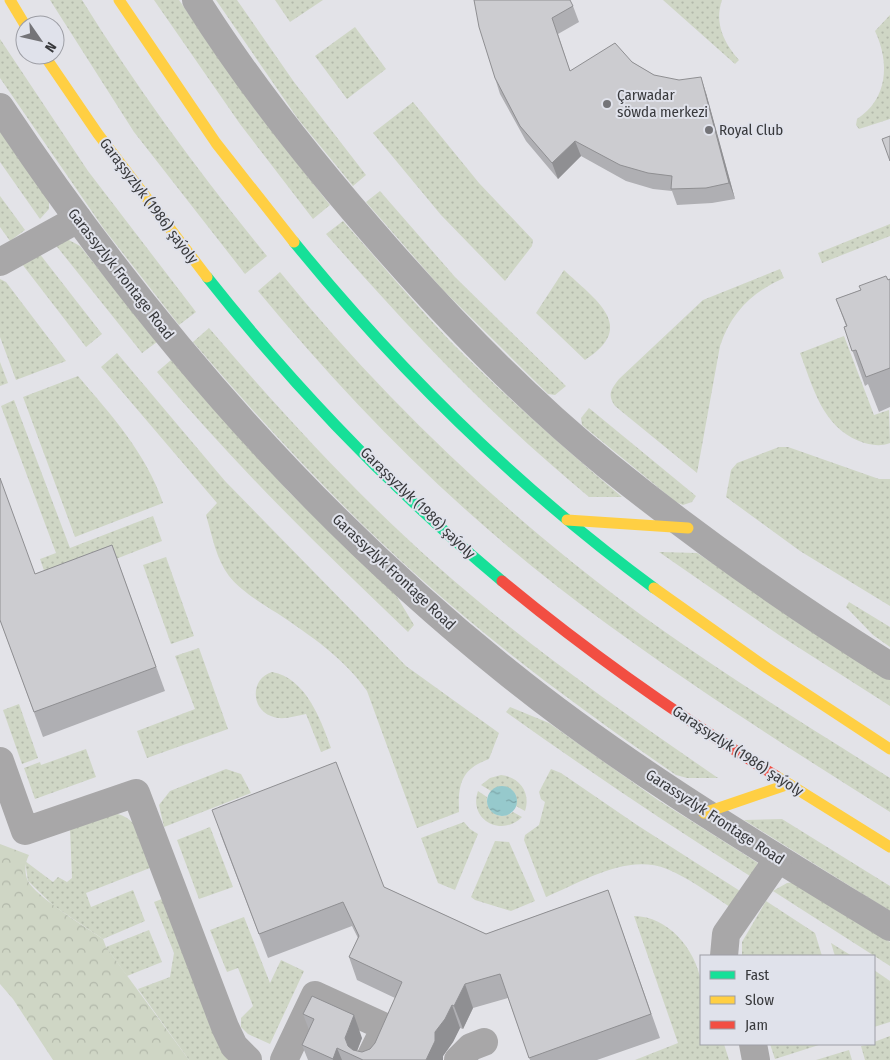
<svg xmlns="http://www.w3.org/2000/svg" width="890" height="1060" font-family="'Fira Sans Condensed',sans-serif">
	<defs>
		<pattern id="grass-dots" width="8" height="8" patternUnits="userSpaceOnUse" patternTransform="scale(1.25)"><rect width="8" height="8" fill="#cfd6c5"/><path d="M2 2h.1M6 6h.1" fill="none" stroke="#b2b8aa" stroke-width="1.8" stroke-linecap="round"/></pattern>
		<pattern id="forest-crowns" width="20" height="18" patternUnits="userSpaceOnUse" patternTransform="scale(1.25)"><rect width="20" height="18" fill="#cfd6c5"/><path d="M2 6a3 3 0 1 1 6 0M12 15a3 3 0 1 1 6 0" fill="none" stroke="#b2b8aa"/></pattern>
		<pattern id="water-ripples" width="26" height="14" patternUnits="userSpaceOnUse" patternTransform="scale(1.25)"><rect width="26" height="14" fill="#96c9cc"/><path d="M2 4q2-2 4 0t4 0M15 11q2-2 4 0t4 0" fill="none" stroke="#7ba4a7"/></pattern>
	</defs>
	<rect width="100%" height="100%" fill="#e3e3e8"/>
	<g fill="url(#grass-dots)">
		<path d="M50,0H82C138,90 200,174 267,256L245,274L134,132Z"/>
		<path d="M154,0H179L257,112L330,205L313,219L240,124Z"/>
		<path d="M216,0H237L294,82L366,175L353,186L298,119Z"/>
		<path d="M275,0H323L290,22Z"/>
		<path d="M663,0H722C714,23 724,43 739,60L735,64Z"/>
		<path d="M890,15V119L859,129L856,125L857,119C888,99 890,63 875,31Z"/>
		<path d="M355,27L386,69L347,99L315,56Z"/>
		<path d="M0,39L88,171L196,312L179,325L104,229L0,78Z"/>
		<path d="M413,102L479,183L533,240L532,246L505,281L441,215L373,133Z"/>
		<path d="M0,129L49,201V209L40,219L0,162Z"/>
		<path d="M380,191L455,277L566,386L555,395L548,394L442,289L366,202Z"/>
		<path d="M0,196L25,230L10,241L0,227Z"/>
		<path d="M343,221C379,261 413,302 450,341C505,396 563,447 622,497H589C491,416 409,329 326,234Z"/>
		<path d="M890,224V236L822,263L818,253Z"/>
		<path d="M67,239L80,246L157,342L142,353L54,243Z"/>
		<path d="M39,253L102,334L86,347L22,264Z"/>
		<path d="M780,269L784,278C752,292 731,313 720,346L697,473L615,406C607,395 611,389 619,379L703,300Z"/>
		<path d="M564,270C594,299 639,326 585,360L536,313Z"/>
		<path d="M280,272C367,379 465,476 572,562C672,643 782,710 890,778V812C776,740 664,669 558,587C447,501 347,399 258,291Z"/>
		<path d="M0,279L6,282L66,361L16,380L0,337Z"/>
		<path d="M209,328C280,411 354,492 436,565C525,644 621,711 718,778H687L676,775C588,714 501,651 421,579C339,506 264,425 193,342Z"/>
		<path d="M844,336L874,415L889,410L890,443C880,447 869,445 859,441C822,426 813,387 800,353Z"/>
		<path d="M117,353L225,481L406,666L499,733L489,759C461,769 458,784 459,812L417,828L367,691C344,658 311,636 277,613C261,603 241,591 229,576C216,559 212,535 206,515L217,503L101,367Z"/>
		<path d="M171,360L289,492L396,595L414,625L408,632C321,549 235,465 157,372Z"/>
		<path d="M0,362L8,383L0,386Z"/>
		<path d="M78,376C112,416 146,453 163,503L75,537L23,397Z"/>
		<path d="M14,400L70,548L153,516L162,541L49,585L40,559L56,553L1,406Z"/>
		<path d="M589,408L696,496L692,502L683,505L676,502L582,425L581,418Z"/>
		<path d="M779,447H788L879,479H890V606L800,551L726,497L731,470L737,463Z"/>
		<path d="M659,552L697,553L890,680V706L779,635Z"/>
		<path d="M166,557L194,636L171,644L143,565Z"/>
		<path d="M849,602L890,627V647L873,635L846,607Z"/>
		<path d="M199,648L228,729L147,758L137,731L195,709L175,656Z"/>
		<path d="M272,672C306,678 321,720 331,748L321,752L306,714C295,716 282,721 271,716C250,708 251,678 272,672Z"/>
		<path d="M19,704L38,758L22,764L3,710Z"/>
		<path d="M510,707L549,723L658,800L758,863L750,876C667,824 586,769 506,712Z"/>
		<path d="M86,749L96,777L35,799L24,768L40,762L41,765Z"/>
		<path d="M226,769L241,774L251,793L164,827L159,805L170,791Z"/>
		<path d="M551,769L561,773L637,825L740,891L730,907C710,894 689,878 667,869C626,853 583,882 546,897L524,840L525,835L539,825L545,802L541,799L539,792Z"/>
		<path d="M501,775C520,777 531,793 525,811L516,806V796C510,784 502,787 491,791L481,785L490,778Z"/>
		<path d="M478,791L487,797C485,812 500,821 513,812L522,817C501,838 468,819 478,791Z"/>
		<path d="M113,813C140,817 146,844 155,866L86,893L91,907L133,890L145,921L103,939L54,906L28,881L25,861L53,882L58,877L67,882L72,878L70,828Z"/>
		<path d="M782,819L890,886V911L744,820Z"/>
		<path d="M464,822L470,829L478,834L455,890L438,883L421,838Z"/>
		<path d="M210,827L233,887L199,899L177,840Z"/>
		<path d="M495,841L509,842L535,901L511,911L475,900L471,897Z"/>
		<path d="M795,882L890,942V966L773,891L787,883Z"/>
		<path d="M167,897L232,1060H189L138,989L170,977L174,953L154,902Z"/>
		<path d="M766,901L815,933L822,956H742V942Z"/>
		<path d="M634,916C668,916 695,949 701,981C705,1001 701,1024 701,1044H724L729,1060H635L678,1043Z"/>
		<path d="M244,917L270,983L281,960L304,971L270,1044L248,1034L241,1027V1018L253,1006L238,968L227,972L210,930Z"/>
		<path d="M149,930L162,962L127,976L106,947Z"/>
		<path d="M831,943L852,956H835Z"/>
		<path d="M874,970L890,981V1022L874,1027Z"/>
		<path d="M890,1036V1060H865L861,1046L874,1044V1042Z"/>
		<path d="M770,1044H822L775,1059Z"/>
		<path d="M849,1050L852,1060H816Z"/>
	</g>
	<path fill="url(#forest-crowns)" d="M0,844L29,855C25,862 24,873 28,881C35,896 87,928 103,939L106,947L189,1060H53L13,999L0,984Z"/>
	<circle fill="url(#water-ripples)" cx="502" cy="801" r="15"/>
	<g fill="none" stroke-linecap="round" stroke-linejoin="round">
		<g stroke="#a8a7a8" stroke-width="28">
			<path d="M196,0C252,89 319,172 389,251C456,327 529,402 608,466C697,538 792,605 890,666"/>
			<path d="M0,107C141,319 307,512 507,672C626,768 759,847 890,927"/>
			<path d="M0,262L78,219"/>
			<path d="M0,761L25,831L136,793L225,1027L234,1046L248,1060"/>
			<path d="M724,956L726,934L778,859"/>
			<path d="M753,1044L756,1060"/>
			<path d="M284,1060L315,995L385,1027L369,1060"/>
			<path d="M458,1060L471,1047L484,1042"/>
		</g>
		<g stroke="#16e098" stroke-width="11">
			<path d="M294,242C399,371 520,489 654,588"/>
			<path d="M207,277C294,387 394,491 502,581"/>
		</g>
		<g stroke="#ffcf43" stroke-width="11">
			<path d="M10,0L25,25"/>
			<path d="M119,0L216,143L294,242"/>
			<path d="M44,55L98,134L207,277"/>
			<path d="M567,520L688,528"/>
			<path d="M654,588L767,668L890,749"/>
			<path d="M776,776L890,847"/>
			<path d="M704,813L789,784"/>
		</g>
		<path stroke="#f24e42" stroke-width="11" d="M502,581C589,653 680,717 776,776"/>
	</g>
	<g fill="#afafb3">
		<path d="M474,0L573,6L579,22L558,34L570,71L632,62L654,75L706,93L735,199L712,203L677,205L672,191L653,189L626,181L581,156L558,179L526,141L500,94L495,78Z"/>
		<path d="M890,279V407L879,412L868,384L865,386L844,327L846,326L836,299Z"/>
		<path d="M112,545L165,691L43,737L0,620L35,574Z"/>
		<path d="M220,833L384,887L486,934L608,890L660,1038L597,1060H530L508,998L473,1008L463,1029L460,1028L453,1042L443,1056V1060H308L302,1045L309,1030L303,1014L362,1038L357,1051L362,1052L370,1049L375,1043L395,998L357,980L349,957L358,938L352,926L268,958Z"/>
	</g>
	<g fill="#8f8f92">
		<path d="M701,77L706,93L735,199L729,183Z"/>
		<path d="M575,141L581,156L558,179L552,163Z"/>
		<path d="M465,984L473,1008L463,1029L454,1006Z"/>
		<path d="M452,1005L460,1028L453,1042L443,1056V1060H426L435,1032Z"/>
		<path d="M354,1015L362,1038L355,1056L351,1054L345,1038Z"/>
		<path d="M337,1048L342,1060H333V1059Z"/>
	</g>
	<g fill="#ccccd0" stroke="#8f8f92">
		<path d="M474,0H570L573,6L552,18L570,71L615,43L632,62L654,75L679,80L701,77L729,183L706,188L671,189L672,176L648,173L620,165L575,141L552,163L520,126L495,78L479,27Z"/>
		<path d="M890,136V161L882,139Z"/>
		<path d="M886,276L888,280L890,279V368L866,377L856,350L852,351L844,327L847,326L836,299L861,290L859,286Z"/>
		<path d="M0,478L35,574L112,545L156,667L34,712L0,620Z"/>
		<path d="M336,762L384,887L486,934L608,890L651,1014L529,1058L500,974L465,984L454,1006L452,1005L445,1019L435,1032V1041L426,1060H363L337,1048L333,1059L302,1045L314,1019L303,1014L312,996L354,1015L345,1038L348,1046L353,1050L362,1052L370,1049L375,1043L402,982L349,957L359,936L343,902L259,934L212,810Z"/>
	</g>
	<g fill="#747478" stroke="#e0e2eb" stroke-width="2">
		<circle cx="607" cy="104" r="5"/>
		<circle cx="709" cy="130" r="5"/>
	</g>
	<g text-anchor="middle" stroke-width="4" stroke-linejoin="round" paint-order="stroke">
		<g font-size="15" fill="#38393c" stroke="#e0e2eb" text-anchor="start">
			<text x="617" y="100">Çarwadar<tspan x="617" dy="17">söwda merkezi</tspan></text>
			<text x="719" y="135">Royal Club</text>
		</g>
		<g font-size="15" fill="#38393c" stroke="#e0e2eb">
			<text transform="translate(149 201) rotate(53)" y="5">Garaşsyzlyk (1986) şaýoly</text>
			<text transform="translate(121 274) rotate(52)" y="5">Garassyzlyk Frontage Road</text>
			<text transform="translate(418 503) rotate(44)" y="5">Garaşsyzlyk (1986) şaýoly</text>
			<text transform="translate(394 572) rotate(43)" y="5">Garassyzlyk Frontage Road</text>
			<text transform="translate(738 751) rotate(33)" y="5">Garaşsyzlyk (1986) şaýoly</text>
			<text transform="translate(715 817) rotate(33)" y="5">Garassyzlyk Frontage Road</text>
		</g>
	</g>
	<rect x="700" y="955" width="175" height="90" fill="#e0e2eb" stroke="#9d9ea5"/>
	<rect x="710" y="971" width="25" height="8" fill="#16e098" stroke="#9d9ea5"/>
	<text x="745" y="980" font-size="15" fill="#38393c">Fast</text>
	<rect x="710" y="996" width="25" height="8" fill="#ffcf43" stroke="#9d9ea5"/>
	<text x="745" y="1005" font-size="15" fill="#38393c">Slow</text>
	<rect x="710" y="1021" width="25" height="8" fill="#f24e42" stroke="#9d9ea5"/>
	<text x="745" y="1030" font-size="15" fill="#38393c">Jam</text>
	<g transform="translate(40 40) rotate(124)"><circle r="24" fill="#e0e2eb" stroke="#9d9ea5"/>
	<path d="M0-4L9 19L0 12L-9 19Z" fill="#747478"/>
	<text y="-8" font-size="14" font-weight="bold" text-anchor="middle" fill="#38393c">N</text>
	</g>
</svg>
